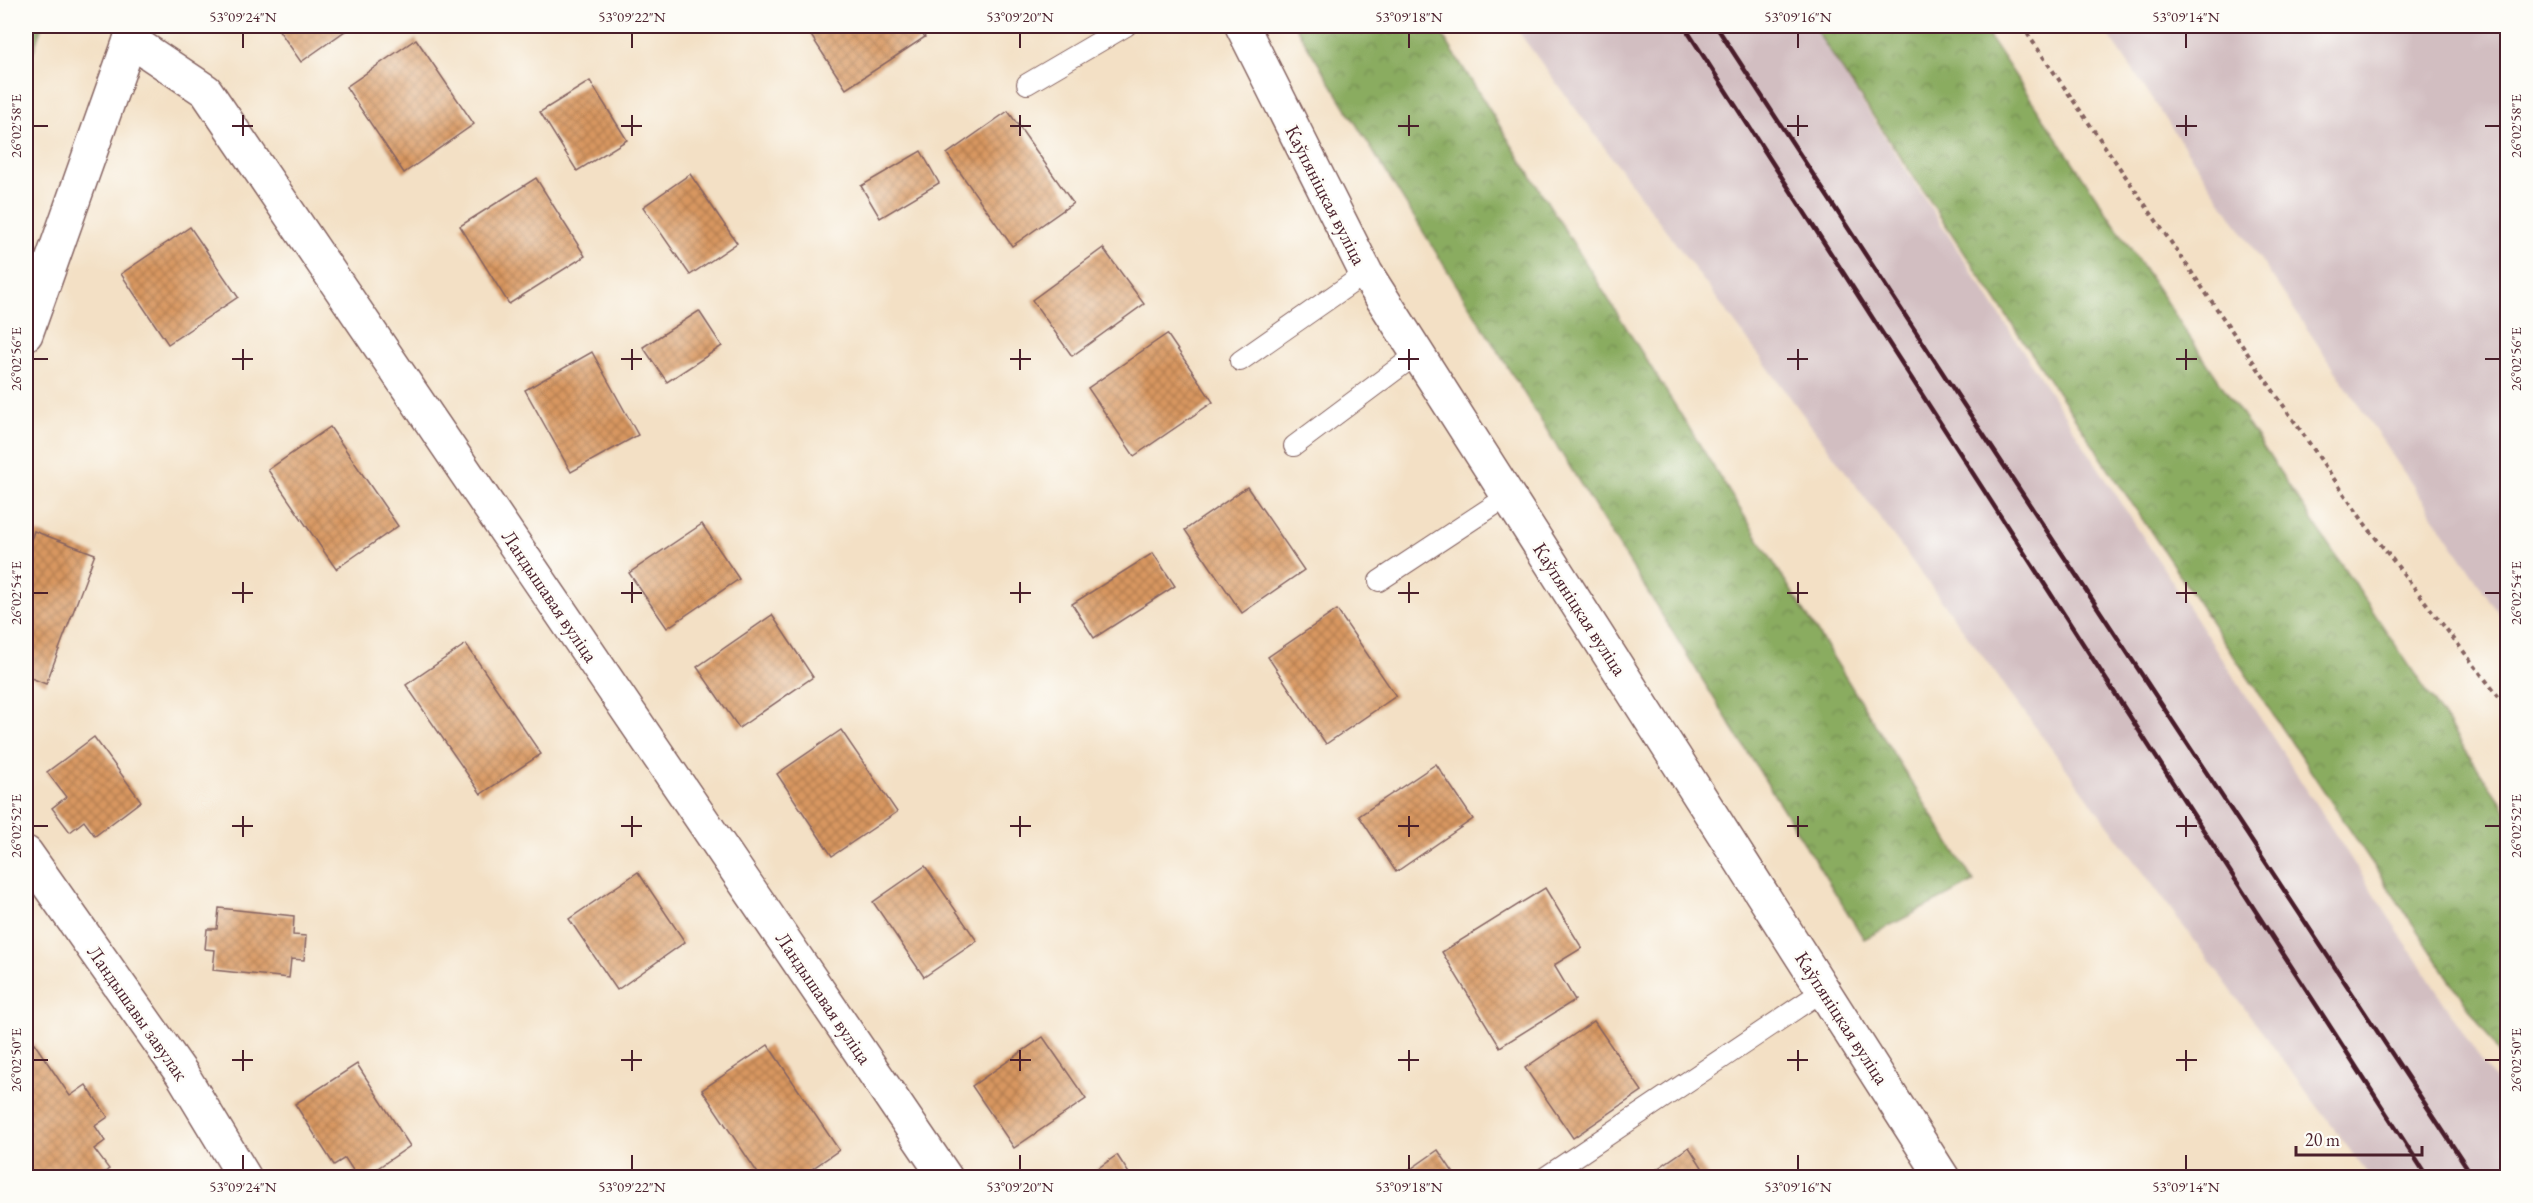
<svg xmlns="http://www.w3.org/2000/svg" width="2533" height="1203" font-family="'EB Garamond',serif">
	<defs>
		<pattern id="forest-crowns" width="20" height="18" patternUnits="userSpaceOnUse" patternTransform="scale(1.5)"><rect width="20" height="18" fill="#8aac61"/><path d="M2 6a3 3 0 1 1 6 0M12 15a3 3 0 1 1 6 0" fill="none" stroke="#738b50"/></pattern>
		<pattern id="building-cross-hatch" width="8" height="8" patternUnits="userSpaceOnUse" patternTransform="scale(1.5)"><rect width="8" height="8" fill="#d89760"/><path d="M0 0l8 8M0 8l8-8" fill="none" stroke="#b17b4f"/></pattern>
	</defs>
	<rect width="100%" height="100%" fill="#fdfcf7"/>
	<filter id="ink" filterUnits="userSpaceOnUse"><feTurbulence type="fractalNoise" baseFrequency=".0167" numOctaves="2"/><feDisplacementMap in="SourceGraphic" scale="12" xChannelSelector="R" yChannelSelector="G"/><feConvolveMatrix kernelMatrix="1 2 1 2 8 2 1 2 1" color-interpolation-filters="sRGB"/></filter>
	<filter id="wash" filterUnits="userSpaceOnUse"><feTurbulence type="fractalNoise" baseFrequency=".008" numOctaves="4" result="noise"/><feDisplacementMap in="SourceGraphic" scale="24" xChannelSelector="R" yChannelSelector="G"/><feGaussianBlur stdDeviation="1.35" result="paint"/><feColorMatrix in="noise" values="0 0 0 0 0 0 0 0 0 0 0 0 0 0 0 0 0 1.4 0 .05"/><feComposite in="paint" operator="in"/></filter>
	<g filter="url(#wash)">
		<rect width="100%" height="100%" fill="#f3e0c5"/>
		<g fill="#d2bec1">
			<path d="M1514,26H1813L2507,1100V1177H2370Z"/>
			<path d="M2103,26H2507V626L2469,569Z"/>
		</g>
		<g fill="url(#forest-crowns)" stroke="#6a6646" stroke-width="1.5">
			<path d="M26,26H42L26,72Z"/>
			<path d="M1295,26H1437L1974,882L1864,939Z"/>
			<path d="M1813,26H1982L2507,812V1065Z"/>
		</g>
		<g id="blocks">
			<g fill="url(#building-cross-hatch)">
				<path d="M276,26H352L301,62Z"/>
				<path d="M823,26H917L925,37L846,89L810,34Z"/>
				<path d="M416,39L474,124L404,173L346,87Z"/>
				<path d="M590,81L627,140L577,171L540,112Z"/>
				<path d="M1008,111L1073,203L1012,246L947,154Z"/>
				<path d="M921,151L939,183L880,218L861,186Z"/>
				<path d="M690,174L737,243L690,275L643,207Z"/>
				<path d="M536,178L585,256L509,304L460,226Z"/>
				<path d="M190,227L238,297L168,344L121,274Z"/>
				<path d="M1103,248L1144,304L1072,356L1032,300Z"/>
				<path d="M699,311L722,346L667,382L643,347Z"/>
				<path d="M1167,334L1213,402L1134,456L1088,388Z"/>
				<path d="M592,352L638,435L571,472L525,390Z"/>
				<path d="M330,427L398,526L336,569L268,470Z"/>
				<path d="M1247,487L1304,570L1242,613L1185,530Z"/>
				<path d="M702,524L739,579L667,628L629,573Z"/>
				<path d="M34,531L95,554L46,684L26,676V554Z"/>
				<path d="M1153,553L1175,586L1094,638L1072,604Z"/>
				<path d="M1337,610L1396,696L1326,744L1268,657Z"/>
				<path d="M772,615L813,677L739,728L697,667Z"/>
				<path d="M466,644L541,754L481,794L406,685Z"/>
				<path d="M841,730L897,812L832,856L777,774Z"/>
				<path d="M94,737L141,801L95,836L84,821L70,832L52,808L66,797L47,772Z"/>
				<path d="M1436,764L1473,819L1396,872L1359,816Z"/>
				<path d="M925,866L977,941L924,977L873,902Z"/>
				<path d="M638,872L685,942L617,990L569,919Z"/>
				<path d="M1545,888L1582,948L1554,965L1575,1000L1500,1047L1442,952Z"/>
				<path d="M219,908L294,916L293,935L306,936L304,960L291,959L289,978L213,970L215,950L205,949L207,929H217Z"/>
				<path d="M1594,1021L1642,1091L1573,1138L1525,1068Z"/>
				<path d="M1043,1037L1086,1099L1014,1148L972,1086Z"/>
				<path d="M34,1043L70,1096L86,1085L108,1117L95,1126L105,1141L94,1149L109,1169L97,1178H26V1049Z"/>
				<path d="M768,1045L839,1150L799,1178H761L702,1090Z"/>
				<path d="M357,1064L410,1146L363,1178H358L345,1158L334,1165L295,1104Z"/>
				<path d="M1689,1147L1709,1178H1644Z"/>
				<path d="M1438,1150L1457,1178H1398Z"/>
				<path d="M1117,1155L1132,1178H1084Z"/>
			</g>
		</g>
	</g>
	<g filter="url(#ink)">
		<use href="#blocks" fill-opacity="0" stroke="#856361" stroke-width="1.5"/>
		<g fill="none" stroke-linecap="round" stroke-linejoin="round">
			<g stroke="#856361" stroke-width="22">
				<g id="service">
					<path d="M1027,84L1126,26"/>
					<path d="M1240,361L1366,273"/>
					<path d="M1294,446L1417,354"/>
					<path d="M1379,581L1508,496"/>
					<path d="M1544,1178L1824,990"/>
				</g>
			</g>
			<g stroke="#856361" stroke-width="36">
				<g id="minor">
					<path d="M1242,26L1366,273L1943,1178"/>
					<path d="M130,40L206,91L946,1178"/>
					<path d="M26,334L135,26"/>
					<path d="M26,853L182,1074L245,1178"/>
				</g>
			</g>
			<path stroke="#856361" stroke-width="4" stroke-dasharray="4.5 4.5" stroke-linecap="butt" d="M2022,26L2365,524L2508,709"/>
			<use href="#service" stroke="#fff" stroke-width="20"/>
			<use href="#minor" stroke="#fff" stroke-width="33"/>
			<g stroke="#4a1f2b" stroke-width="4.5">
				<path d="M1684,26L2428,1178"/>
				<path d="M1716,26L1950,384L2474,1178"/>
			</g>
		</g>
	</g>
	<path fill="none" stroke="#4a1f2b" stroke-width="2" d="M243,33V48M632,33V48M1020,33V48M1409,33V48M1798,33V48M2186,33V48M243,115V136M632,115V136M1020,115V136M1409,115V136M1798,115V136M2186,115V136M33,126H48M232,126H253M621,126H642M1010,126H1031M1398,126H1419M1787,126H1808M2176,126H2197M2485,126H2500M243,349V370M632,349V370M1020,349V370M1409,349V370M1798,349V370M2186,349V370M33,359H48M232,359H253M621,359H642M1010,359H1031M1398,359H1419M1787,359H1808M2176,359H2197M2485,359H2500M243,582V603M632,582V603M1020,582V603M1409,582V603M1798,582V603M2186,582V603M33,593H48M232,593H253M621,593H642M1010,593H1031M1398,593H1419M1787,593H1808M2176,593H2197M2485,593H2500M243,816V837M632,816V837M1020,816V837M1409,816V837M1798,816V837M2186,816V837M33,826H48M232,826H253M621,826H642M1010,826H1031M1398,826H1419M1787,826H1808M2176,826H2197M2485,826H2500M243,1050V1071M632,1050V1071M1020,1050V1071M1409,1050V1071M1798,1050V1071M2186,1050V1071M33,1060H48M232,1060H253M621,1060H642M1010,1060H1031M1398,1060H1419M1787,1060H1808M2176,1060H2197M2485,1060H2500M243,1155V1170M632,1155V1170M1020,1155V1170M1409,1155V1170M1798,1155V1170M2186,1155V1170"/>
	<g text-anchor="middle" stroke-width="5" stroke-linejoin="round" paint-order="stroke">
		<g font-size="20" fill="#4a1f2b" stroke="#fdfcf7">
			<text transform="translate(1326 195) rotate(63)" y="7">Каўпяніцкая вуліца</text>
			<text transform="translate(550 596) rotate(56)" y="7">Ландышавая вуліца</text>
			<text transform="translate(1580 609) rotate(57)" y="7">Каўпяніцкая вуліца</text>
			<text transform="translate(824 998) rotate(56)" y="7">Ландышавая вуліца</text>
			<text transform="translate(138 1013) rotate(55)" y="7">Ландышавы завулак</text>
			<text transform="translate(1842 1018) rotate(57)" y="7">Каўпяніцкая вуліца</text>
		</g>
	</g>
	<rect width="2533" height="1203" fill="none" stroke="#fdfcf7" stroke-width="66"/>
	<path d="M2296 1146v9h126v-9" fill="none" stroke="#4a1f2b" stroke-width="3"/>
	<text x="2305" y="1146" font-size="18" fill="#4a1f2b" stroke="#fdfcf7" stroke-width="4.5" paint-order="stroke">20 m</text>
	<rect x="33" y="33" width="2467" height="1137" fill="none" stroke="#4a1f2b" stroke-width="2"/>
	<g font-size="15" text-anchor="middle" fill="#4a1f2b">
		<text x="243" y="22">53°09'24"N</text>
		<text x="632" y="22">53°09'22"N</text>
		<text x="1020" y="22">53°09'20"N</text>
		<text x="1409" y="22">53°09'18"N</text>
		<text x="1798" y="22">53°09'16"N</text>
		<text x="2186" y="22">53°09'14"N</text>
		<text transform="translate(2516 126) rotate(-90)" y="5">26°02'58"E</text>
		<text transform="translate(16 126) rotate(-90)" y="5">26°02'58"E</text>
		<text transform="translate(2516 359) rotate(-90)" y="5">26°02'56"E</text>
		<text transform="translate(16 359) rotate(-90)" y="5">26°02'56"E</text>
		<text transform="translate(2516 593) rotate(-90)" y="5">26°02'54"E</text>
		<text transform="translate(16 593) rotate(-90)" y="5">26°02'54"E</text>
		<text transform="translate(2516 826) rotate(-90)" y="5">26°02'52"E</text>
		<text transform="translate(16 826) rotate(-90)" y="5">26°02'52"E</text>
		<text transform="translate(2516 1060) rotate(-90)" y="5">26°02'50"E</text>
		<text transform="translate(16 1060) rotate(-90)" y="5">26°02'50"E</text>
		<text x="243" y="1192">53°09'24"N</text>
		<text x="632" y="1192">53°09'22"N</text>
		<text x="1020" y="1192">53°09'20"N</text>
		<text x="1409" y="1192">53°09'18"N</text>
		<text x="1798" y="1192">53°09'16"N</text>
		<text x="2186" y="1192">53°09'14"N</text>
	</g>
</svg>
